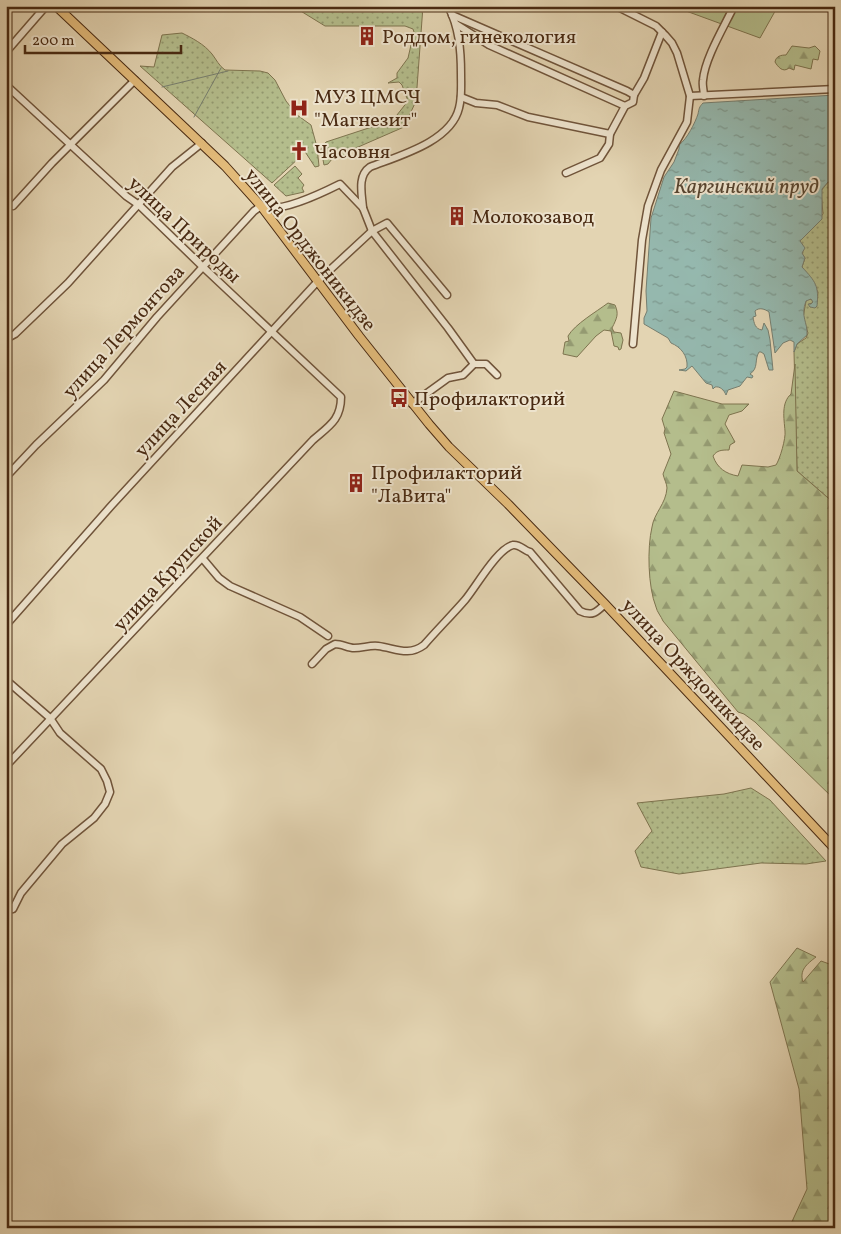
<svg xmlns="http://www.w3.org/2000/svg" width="841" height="1234" font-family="Vollkorn,serif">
	<defs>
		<pattern id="green-dots" width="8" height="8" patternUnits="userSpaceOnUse" patternTransform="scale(1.25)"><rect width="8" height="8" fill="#b4bd8c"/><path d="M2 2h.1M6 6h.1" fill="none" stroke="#949a71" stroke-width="1.8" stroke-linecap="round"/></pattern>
		<pattern id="forest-firs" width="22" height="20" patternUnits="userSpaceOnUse" patternTransform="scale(1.25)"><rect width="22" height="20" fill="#b4bd8c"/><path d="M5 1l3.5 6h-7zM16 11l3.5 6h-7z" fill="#949a71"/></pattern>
		<pattern id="water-ripples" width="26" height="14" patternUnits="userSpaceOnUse" patternTransform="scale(1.25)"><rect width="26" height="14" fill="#95b8ae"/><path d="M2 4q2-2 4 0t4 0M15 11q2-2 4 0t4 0" fill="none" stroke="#7c968c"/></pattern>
	</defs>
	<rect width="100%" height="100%" fill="#e3d4b2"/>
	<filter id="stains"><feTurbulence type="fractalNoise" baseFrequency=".004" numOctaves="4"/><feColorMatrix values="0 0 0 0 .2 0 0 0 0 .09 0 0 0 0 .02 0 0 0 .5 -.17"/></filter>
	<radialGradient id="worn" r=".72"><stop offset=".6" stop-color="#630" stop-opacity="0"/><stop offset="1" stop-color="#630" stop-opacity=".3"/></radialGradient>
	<g fill="url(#green-dots)" stroke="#7e744f">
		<path d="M301,6H423L416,101L404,127L349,151V155L332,159L328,164L324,165L321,149L326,142L393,120L408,101L402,85L399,82L388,83L397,78V73L408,58L414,32L413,29L405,26H325L299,10Z"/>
		<path d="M182,33C192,38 204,44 212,54C216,59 219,66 225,70L260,71L268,73L275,80L286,101L297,115L311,125L317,147L319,166L315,167L302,147L299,146L295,150V152L300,157L272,183L140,66L154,67L162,35Z"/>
		<path d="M295,166L302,174L298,178L304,185L302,188L304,192L286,196L274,185Z"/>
		<path d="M828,182L835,183V504L797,471L794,352L797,344L806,338L808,333L803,318L806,301L808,299L813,300V303L809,304L810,307L817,304L818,292L802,267L805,258L802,254L803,250L800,241L823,214L821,191Z"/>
		<path d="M751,788L770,800L826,861L806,864L761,863L679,874L641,867L635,851L652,831L637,803L724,794Z"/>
	</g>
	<g fill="url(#forest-firs)" stroke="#7e744f">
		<path d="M792,46L809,48L815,46L820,51L818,60L813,59L811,69L795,65L794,70L789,68C783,73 778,67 775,62C776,56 781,55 786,55Z"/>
		<path d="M608,303L615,305C619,314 617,318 612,328L614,332L621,333L623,340L621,349L619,350L618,347L614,346L611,331L604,330L596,336L577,357L563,354L565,342L569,341L568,336C575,324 596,312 608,303Z"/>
		<path d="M795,364L797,471L835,504V800L755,722L744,714L738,712L663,621C661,616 657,612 656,607C648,587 647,548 652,527C654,513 666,504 667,488C667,484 664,479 663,474L671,454L664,433L665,429L662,419L674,391L722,404H749L742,411L729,415L725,424L735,442L730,445L729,450C722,450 717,450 713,456C717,468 726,474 738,476L742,465L768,467L776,465C780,459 786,438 785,431C784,418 781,403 791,394Z"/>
		<path d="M797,948L816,957C807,964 799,970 803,982L821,961L835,966V1228H789L807,1189L799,1089L770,982Z"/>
	</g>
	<path fill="#b4bd8c" stroke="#7e744f" d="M687,6H778L760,38L686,11Z"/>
	<path fill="url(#water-ripples)" stroke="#777f70" d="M835,95V183L828,182L822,189V219L800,241L805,248L802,253L805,258L802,267C816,282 819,286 817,306L815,308L810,307L808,304H811L813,302L811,299L806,301C800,317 808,322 807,335L797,344L794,352V342L790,340L783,343L775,353L769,312C765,309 759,307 755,311L756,316L753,317C754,323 755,329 762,330L764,323L768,330L770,340L773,370H769L764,354L761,352H759C754,360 759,368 750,374L753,376L752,378L747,377L740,386L728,390L726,395C724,390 720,386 715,387L713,389L712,385L706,383L692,366L686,371L679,370L685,369L687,367C688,356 681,347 671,343L668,338L644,324V318L647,311L646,291L651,218L664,177L674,162L679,149V145C687,139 695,123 698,114C699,109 699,107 703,103Z"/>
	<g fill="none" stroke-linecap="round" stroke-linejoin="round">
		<g stroke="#777f70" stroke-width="1">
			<path d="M162,87L228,71"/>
			<path d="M194,117L221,68"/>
		</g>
		<g stroke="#70543a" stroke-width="9">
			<g id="minor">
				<path d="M616,6L656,26L665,35L672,43L677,53L690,96L687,122L661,170L648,206L642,240L633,344"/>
				<path d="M452,15L627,91L634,95L633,102L625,106L610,134L609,144L600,158L566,173"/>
				<path d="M456,24L489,45L625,106"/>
				<path d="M6,52L46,6"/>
				<path d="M6,85L126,196L139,205L203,267L341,397C341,420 329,426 313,440L6,766"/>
				<path d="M634,95L644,78L662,32"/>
				<path d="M690,96L835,89"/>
				<path d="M704,96C704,91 702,85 703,80C705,58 724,27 734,6"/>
				<path d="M461,97L476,103L497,105L528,117L610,134"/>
				<path d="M13,206L52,163L135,80"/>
				<path d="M363,208C362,194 357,176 370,167C398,156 451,142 459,108C462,97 461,85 461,74C461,50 459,27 448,6"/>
				<path d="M6,339L15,334L68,283L172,167L202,143"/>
				<path d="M412,404L448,378L463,375L474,364H486L497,375"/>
				<path d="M6,477L36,445L104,380L157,317L254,211L261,206C278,215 324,192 340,184L363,208L372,231L448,328L474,364"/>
				<path d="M203,559L219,578L230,586L300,617L328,636"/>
				<path d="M6,625L111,506L318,281L372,231L387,223L447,295"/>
				<path d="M312,664L326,649L335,644C342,644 348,648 354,648C363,648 370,645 378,646C395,648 408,657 424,645C437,630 452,615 465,600C476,587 497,549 513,545C520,544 524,551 530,552L580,611C592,617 597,612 605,604"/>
				<path d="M6,680L50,718L60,733L101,769L107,781L110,792L105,804L94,818L62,844L21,893L13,909L6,910"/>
			</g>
		</g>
		<g stroke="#492a12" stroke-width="10">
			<path id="major" d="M56,6L225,166L261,206L359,336L429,424L449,447L508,504L605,604L835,849"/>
		</g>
		<use href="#minor" stroke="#ede3cd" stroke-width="6"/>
		<use href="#major" stroke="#e2ba79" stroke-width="8"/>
	</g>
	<defs>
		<g id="building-bare" transform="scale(1.5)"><path d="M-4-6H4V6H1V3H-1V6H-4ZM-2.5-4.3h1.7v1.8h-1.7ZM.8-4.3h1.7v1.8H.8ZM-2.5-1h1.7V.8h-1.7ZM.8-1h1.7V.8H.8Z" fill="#8f2418" stroke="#ede3cd" stroke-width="2.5" paint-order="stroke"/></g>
		<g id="hospital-bare" transform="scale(1.5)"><path d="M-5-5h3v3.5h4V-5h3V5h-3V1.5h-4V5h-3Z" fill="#8f2418" stroke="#ede3cd" stroke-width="2.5" paint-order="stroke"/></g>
		<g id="church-bare" transform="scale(1.5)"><path d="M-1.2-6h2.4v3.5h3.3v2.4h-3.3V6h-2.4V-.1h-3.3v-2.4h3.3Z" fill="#8f2418" stroke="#ede3cd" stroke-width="2.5" paint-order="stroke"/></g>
		<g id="bus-bare" transform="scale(1.5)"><path d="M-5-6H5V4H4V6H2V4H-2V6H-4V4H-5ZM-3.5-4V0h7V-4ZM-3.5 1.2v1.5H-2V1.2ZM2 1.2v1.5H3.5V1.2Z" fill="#8f2418" stroke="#ede3cd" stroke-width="2.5" paint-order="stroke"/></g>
	</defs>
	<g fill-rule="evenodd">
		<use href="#building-bare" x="367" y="36"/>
		<use href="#hospital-bare" x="299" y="108"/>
		<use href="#church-bare" x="299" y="151"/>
		<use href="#building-bare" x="457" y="216"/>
		<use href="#bus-bare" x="399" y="398"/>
		<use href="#building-bare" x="356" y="483"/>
	</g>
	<g text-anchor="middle" stroke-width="4" stroke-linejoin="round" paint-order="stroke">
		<g font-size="20" fill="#492a12" stroke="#ede3cd" text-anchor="start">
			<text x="382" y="43">Роддом, гинекология</text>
			<text x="314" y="103">МУЗ ЦМСЧ<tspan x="314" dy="23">"Магнезит"</tspan></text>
			<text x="314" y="158">Часовня</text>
			<text x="472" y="223">Молокозавод</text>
			<text x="414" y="405">Профилакторий</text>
			<text x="371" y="479">Профилакторий<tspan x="371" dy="23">"ЛаВита"</tspan></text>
		</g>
		<g font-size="20" fill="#492a12" stroke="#ede3cd">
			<text transform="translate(185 229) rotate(43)" y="7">улица Природы</text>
			<text transform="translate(311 249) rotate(52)" y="7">улица Орджоникидзе</text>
			<text transform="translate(123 331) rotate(-48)" y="7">улица Лермонтова</text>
			<text transform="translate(180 408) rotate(-47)" y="7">улица Лесная</text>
			<text transform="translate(167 573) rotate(-47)" y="7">улица Крупской</text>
			<text transform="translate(694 674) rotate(47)" y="7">улица Орждоникидзе</text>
		</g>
		<g font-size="21" font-style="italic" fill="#584631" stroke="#ede3cd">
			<text x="746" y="193">Каргинский пруд</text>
		</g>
	</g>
	<rect width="841" height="1234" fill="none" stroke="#e3d4b2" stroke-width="25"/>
	<rect x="8" y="8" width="826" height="1219" fill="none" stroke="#492a12" stroke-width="2.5"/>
	<rect x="12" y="12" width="816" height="1209" fill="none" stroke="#492a12"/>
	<path d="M25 45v8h156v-8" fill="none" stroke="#492a12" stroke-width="2.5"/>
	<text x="32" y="45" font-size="15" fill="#492a12" stroke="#ede3cd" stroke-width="4" paint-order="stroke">200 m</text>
	<rect width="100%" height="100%" filter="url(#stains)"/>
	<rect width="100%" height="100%" fill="url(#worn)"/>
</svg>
